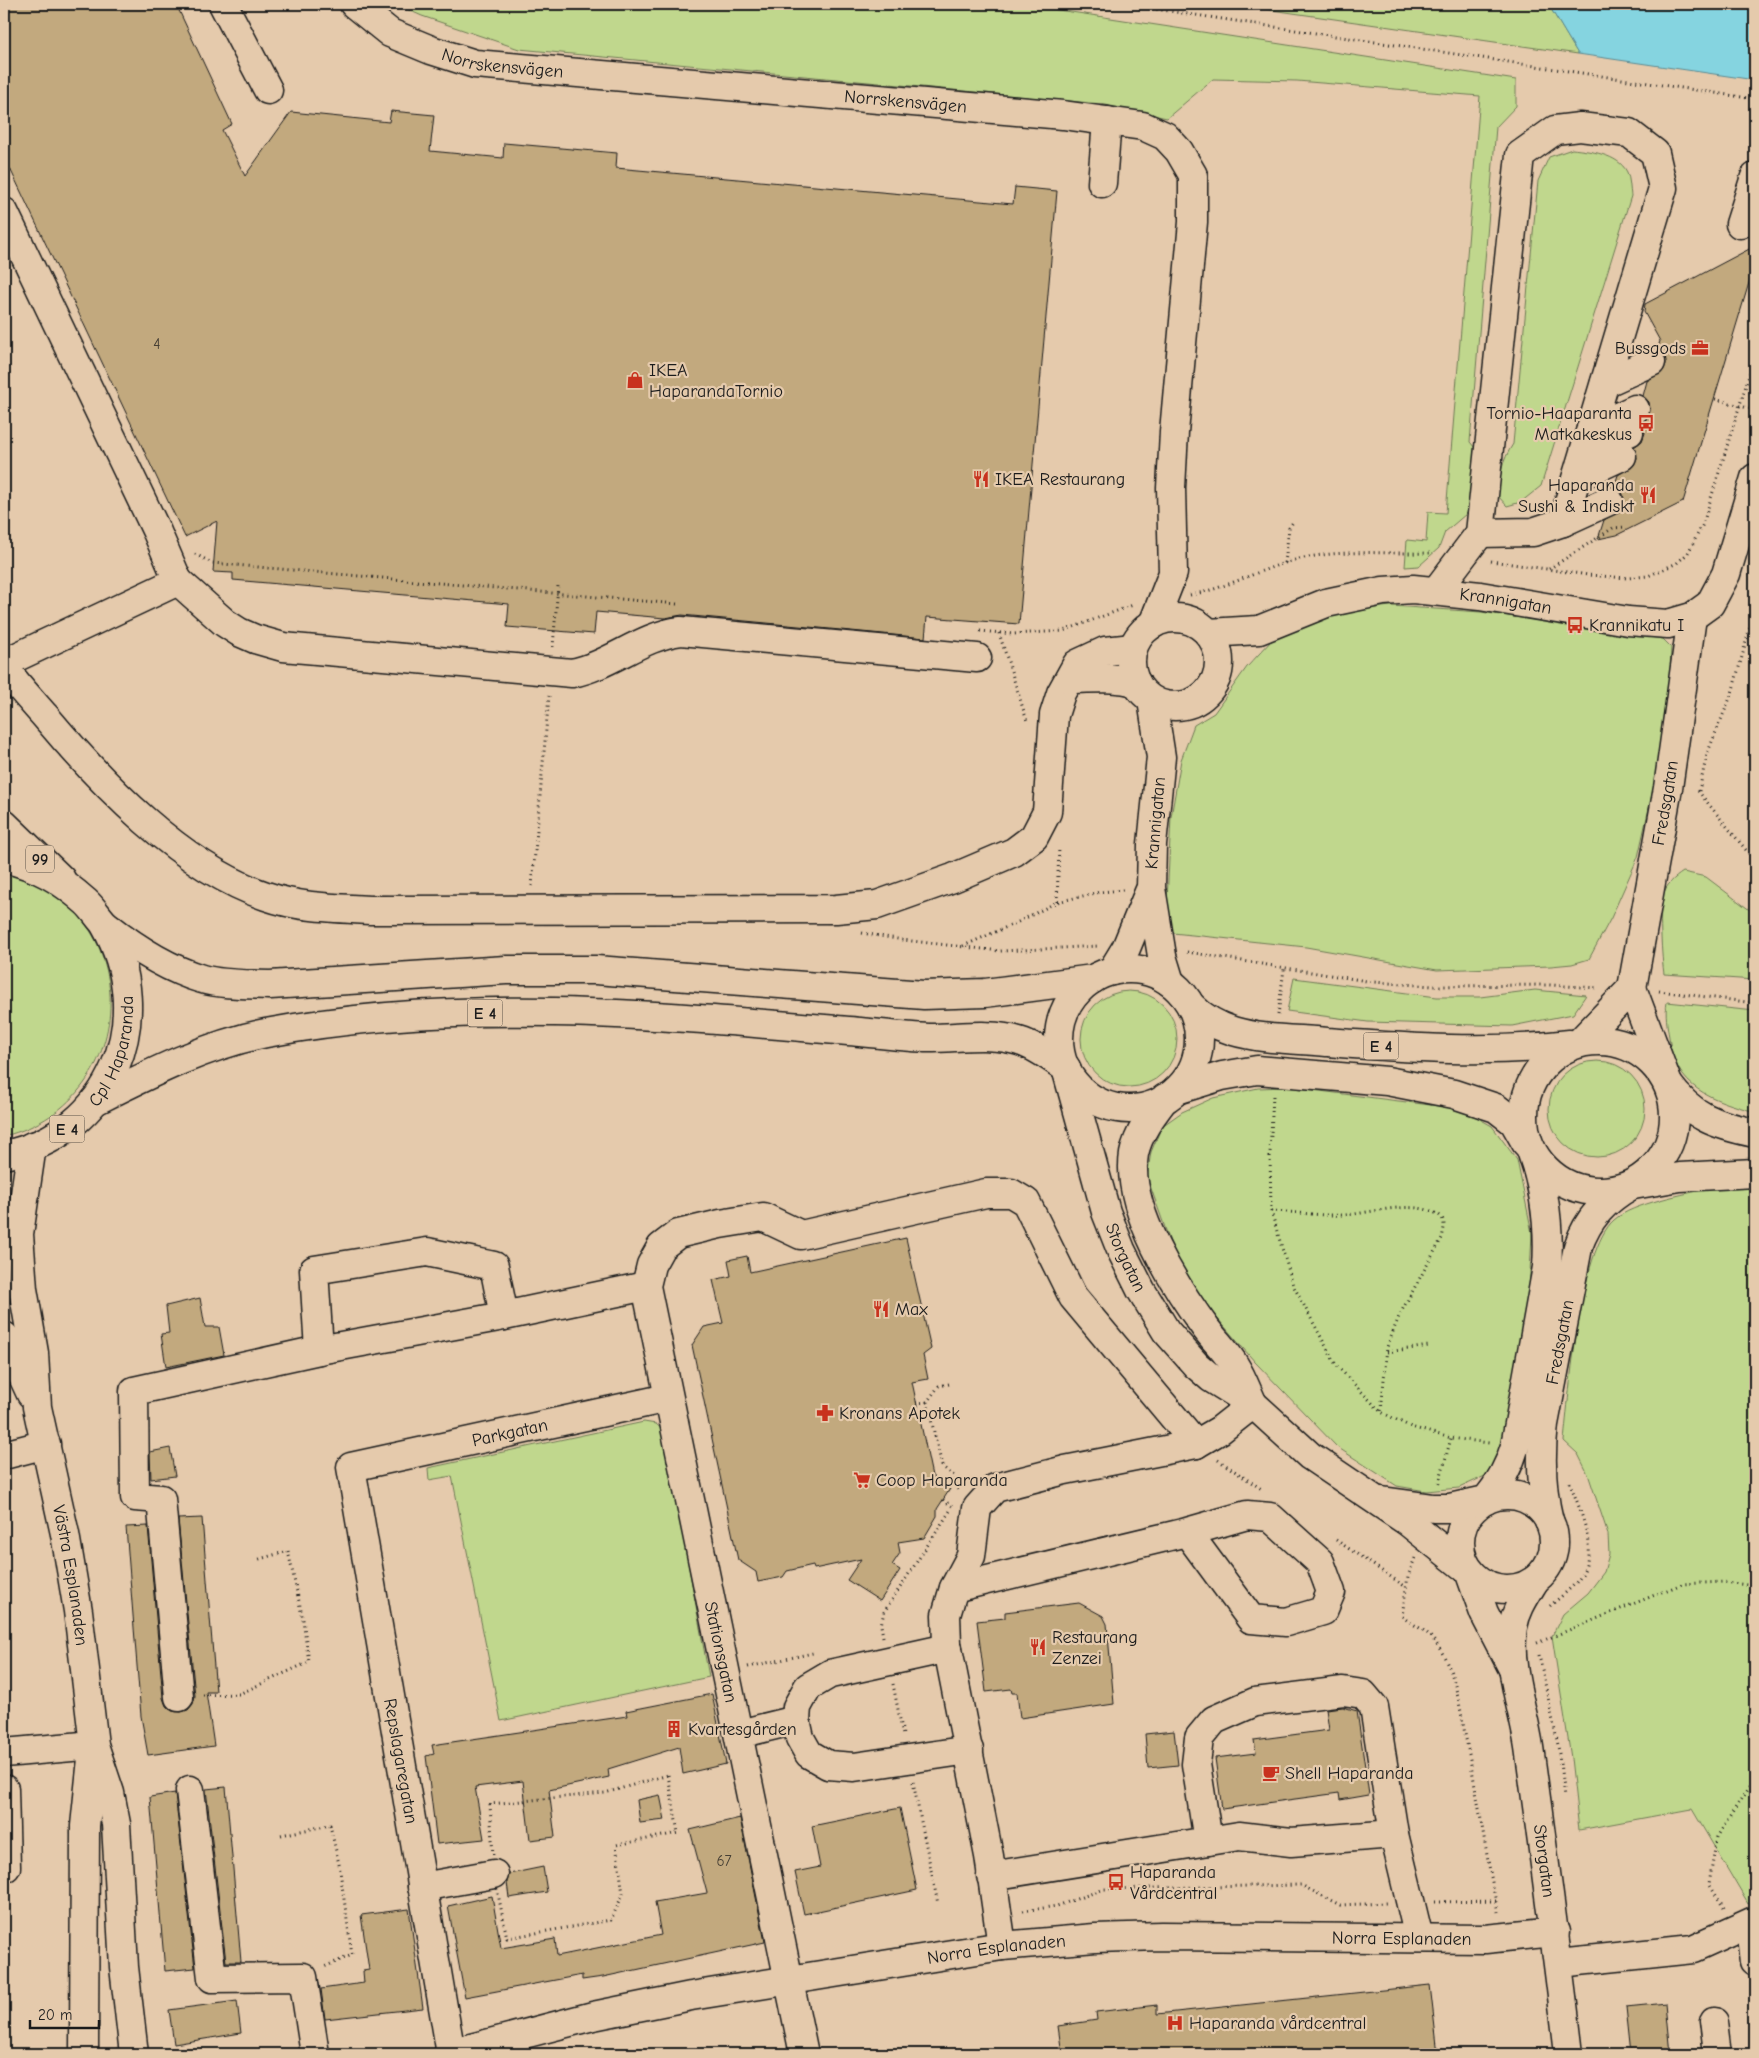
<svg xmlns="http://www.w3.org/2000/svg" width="1759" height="2058" font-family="'Comic Neue',sans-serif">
	<rect width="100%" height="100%" fill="#e5caac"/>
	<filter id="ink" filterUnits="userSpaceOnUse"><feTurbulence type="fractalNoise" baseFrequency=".02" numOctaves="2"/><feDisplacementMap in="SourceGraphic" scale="10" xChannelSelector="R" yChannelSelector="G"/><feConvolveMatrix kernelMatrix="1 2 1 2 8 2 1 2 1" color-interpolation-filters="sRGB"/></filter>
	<g filter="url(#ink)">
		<g fill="#c0d78d" stroke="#6e7a54">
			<path d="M395,4H1019L1516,80V106L1496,127L1470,442L1480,454L1473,508L1445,532L1439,548L1419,566L1405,567L1407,540L1426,542L1428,512L1446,513L1480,96L1297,81L1213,79L1167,118L1101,104L519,49L422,16Z"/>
			<path d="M1255,4H1548L1578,54L1258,8Z"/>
			<path d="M1572,149C1590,151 1618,154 1627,172C1630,179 1630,189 1631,196L1541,486L1521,502L1507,506L1498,496C1499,476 1502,461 1513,444L1538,181L1549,157Z"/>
			<path d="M1391,606L1481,612L1663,639L1671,647L1669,694L1655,781L1638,857L1611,918L1589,959L1572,964L1551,966L1437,970L1306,947L1173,933L1167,902L1171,817L1181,760L1194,725L1214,713L1247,667L1272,640L1335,612Z"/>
			<path d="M1683,872L1706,877L1755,914V980L1664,974C1662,961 1658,906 1663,895C1666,885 1674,878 1683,872Z"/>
			<path d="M4,873C146,902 145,1101 4,1136Z"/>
			<path d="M1294,978L1437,997H1480L1535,990L1586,995L1573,1014L1512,1026L1368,1022L1287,1011Z"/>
			<circle cx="1129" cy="1039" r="48"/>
			<path d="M1667,1002L1755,1011V1112C1711,1099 1675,1089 1669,1037C1667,1025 1665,1014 1667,1002Z"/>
			<circle cx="1597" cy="1109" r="48"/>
			<path d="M1288,1087L1462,1109L1492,1126L1517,1160L1532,1233L1528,1313L1504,1451L1487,1475L1459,1488L1426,1491L1397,1486L1337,1447L1255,1362L1205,1304L1174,1253L1147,1177L1151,1152L1162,1126L1182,1112L1213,1098L1258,1088Z"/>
			<path d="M1711,1188H1755V1900L1748,1904L1692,1809L1579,1830L1571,1758L1552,1636L1563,1614L1588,1593L1604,1572L1609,1554L1608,1534L1588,1474L1578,1454L1564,1441C1569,1394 1580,1249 1614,1220C1633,1203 1686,1194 1711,1188Z"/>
			<path d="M644,1422L656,1424L664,1431L709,1677L501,1721L452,1476L429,1480L428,1468Z"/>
		</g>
		<path fill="#85d4e0" stroke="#5b8a92" d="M1548,4H1755V80L1578,54Z"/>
		<g fill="#c2a97e" stroke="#1c1c1c">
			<path d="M4,4H176L232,124L222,130L245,176L291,112L389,122L391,111L434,115L430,151L503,158L504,143L617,153L616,168L1013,204L1015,187L1057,191L1019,624L927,617L925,638L682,615L665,618L596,612L594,634L507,627L509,604L233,580V573L213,572L217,521L185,537L4,156Z"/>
			<path d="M1755,246V263L1683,502L1617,535L1598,539L1604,520L1621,510L1624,503L1623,494L1614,487L1618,475L1634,465L1637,458L1634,447L1642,441L1645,433L1641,423L1647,418L1650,411L1649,402L1643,396L1647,381L1663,371L1666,364L1665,355L1658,348L1660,341L1644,312L1645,304Z"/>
			<path d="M906,1238L931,1349L923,1355L928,1379L912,1382L932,1476L950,1489L937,1509V1516L924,1538L898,1542L900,1553L892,1565L900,1570L880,1601L847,1580L861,1559L814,1569L813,1565L787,1571L783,1577L758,1582L756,1572L738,1560L692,1345L704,1327L723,1323L713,1280L731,1276L728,1260L747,1256L750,1272Z"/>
			<path d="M200,1298L205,1327H219L224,1355L166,1367L161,1334L169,1333L166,1306Z"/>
			<path d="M170,1448L175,1476L151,1479L150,1452Z"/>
			<path d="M202,1518L216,1692H206L214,1746L148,1755L141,1716L126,1527L148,1526L163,1698L166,1706L172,1711L181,1712L188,1710L193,1704L195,1696L178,1519Z"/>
			<path d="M1079,1603L1103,1616L1107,1624L1114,1704L1020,1718L1017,1693H1012L1011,1689L986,1692L977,1621L1005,1618V1612Z"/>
			<path d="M712,1694L726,1764L683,1774L679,1747L608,1769L609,1777L549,1790L555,1837L530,1840L523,1781L475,1787L484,1839L437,1844L426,1756L434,1754L432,1745L627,1716L626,1711Z"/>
			<path d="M1343,1707L1357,1711L1369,1795L1340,1800L1339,1793L1222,1809L1215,1758L1256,1753L1254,1740L1329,1730L1326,1709Z"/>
			<path d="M1174,1731L1178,1765L1148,1768L1145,1734Z"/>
			<path d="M226,1787L241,1962H226L206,1789Z"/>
			<path d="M175,1793L195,1968L165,1971L150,1797Z"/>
			<path d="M660,1795L665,1820L640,1823L637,1800Z"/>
			<path d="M900,1808L917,1890L804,1914L795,1872L820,1867L812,1826Z"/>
			<path d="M740,1818L765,1942L603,1977L582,1980V1975L465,1997L448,1906L492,1896L501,1948L555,1939L557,1956L661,1935L655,1902L707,1893L690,1830Z"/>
			<path d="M543,1867L547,1892L509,1898L507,1882L509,1874Z"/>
			<path d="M409,1909L423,2008L325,2019L321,1989L364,1983L363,1971L369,1970L361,1915Z"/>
			<path d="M1430,1985L1438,2054H1062L1058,2026L1097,2020L1096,2012L1157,2005V2014Z"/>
			<path d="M237,2001L241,2033L174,2044L169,2010Z"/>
			<path d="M1666,2003L1671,2054H1631L1626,2007Z"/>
		</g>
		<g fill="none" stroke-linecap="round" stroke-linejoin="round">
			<g stroke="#1c1c1c" stroke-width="31">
				<g id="minor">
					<path d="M223,4L268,90"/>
					<path id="s1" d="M354,4L390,33L431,50L475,64L1063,115L1143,126L1165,136L1179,151L1193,175V222L1174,432L1171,488L1173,573L1153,624"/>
					<path d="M1102,183L1107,121"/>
					<path d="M4,212L157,532L178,581"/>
					<path d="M1740,224L1755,177"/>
					<path d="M1605,383L1651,362"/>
					<path d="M1591,429L1635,409"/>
					<path d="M1585,452L1629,432"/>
					<path d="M1577,477L1622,456"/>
					<path d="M1480,533L1533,532L1563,522L1609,501"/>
					<path d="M1436,591L1480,533L1520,155L1555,130L1580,127L1629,133L1655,153L1663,188L1563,522"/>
					<circle cx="1175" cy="662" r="44"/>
					<path id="s2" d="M1208,633L1259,630L1326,603L1383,591L1413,589L1480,596L1628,621L1668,624L1692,617L1710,604L1726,574L1755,478"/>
					<path d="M4,663L178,581L225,623L239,632L255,639L283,647L572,673C611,665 641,636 681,631L977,658"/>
					<path d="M4,667C16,684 31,700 45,716C102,784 181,867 266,896C300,908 335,908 371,910L836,909L877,905L953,878L1014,852L1034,837L1047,812L1054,715L1061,693L1077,664L1105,651L1133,648"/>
					<path d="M1070,679C1093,679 1113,676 1136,682"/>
					<path d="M1152,700L1161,757L1152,844L1151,888L1162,956L1170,982"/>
					<path d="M1112,971L1126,948L1149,892"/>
					<path id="s3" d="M1632,988L1668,788L1692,617"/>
					<path d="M1579,1043L1632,988L1668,1084"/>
					<path id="s4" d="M1066,1068L1106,1212L1121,1250L1141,1290L1166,1331L1196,1365L1211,1378L1253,1404L1310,1456L1408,1522L1469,1571L1484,1613L1513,1669"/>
					<path d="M1165,1098C1152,1115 1138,1133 1134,1154C1125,1208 1176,1288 1207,1330C1216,1342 1228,1353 1235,1366C1242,1377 1247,1391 1253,1404"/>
					<path id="s5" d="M32,1146L19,1234L23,1289L34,1353L37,1407L65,1534L78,1611L94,1745L110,1793L116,1824L124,1967L134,2054"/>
					<path d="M4,1336L31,1394"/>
					<path d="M319,1350L314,1270L427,1252L494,1266L504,1316"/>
					<path d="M4,1455L46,1444"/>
					<circle cx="1507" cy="1542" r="47"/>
					<path d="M1382,1501L1433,1508H1450L1486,1500C1500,1483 1509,1467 1515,1446L1547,1267C1550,1225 1545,1189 1531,1150"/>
					<path id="s6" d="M1549,1521C1541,1488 1540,1458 1544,1424L1578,1247C1588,1218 1605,1200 1632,1185"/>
					<path id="s7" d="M1535,1580C1526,1595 1516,1609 1513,1627C1507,1668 1523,1707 1529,1747C1543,1849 1557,1952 1569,2054"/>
					<path d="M954,1588L1187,1532L1251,1619L1286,1622L1323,1611L1331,1592L1320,1562L1270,1517L1247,1515L1187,1532"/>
					<path d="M948,1648L830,1674L808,1687L797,1707L796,1720L800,1738L809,1754L828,1765L854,1767L969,1750"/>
					<path d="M179,1697L161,1499L135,1497L134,1391L319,1350L504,1316L646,1286"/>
					<path d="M739,1734L796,1720"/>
					<path d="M4,1753L94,1745"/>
					<path d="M4,1789L6,1867"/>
					<path d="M190,1790L212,1978L303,1977L315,2054"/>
					<path d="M1208,1841L1196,1764L1199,1738L1214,1720L1255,1702L1343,1691L1363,1694L1374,1707L1394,1834L1419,1938"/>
					<path d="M991,1876L1239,1836L1291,1842L1394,1834"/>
					<path d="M422,1887L494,1874"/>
					<path d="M1753,1944L1755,1962"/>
					<path d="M1002,1946L989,1856L947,1644L946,1615L954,1588L971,1556L977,1508L995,1488L1065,1470L1196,1444L1220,1430L1253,1404"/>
					<path d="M1559,1963L1693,1949L1755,1921"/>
					<path d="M1713,2022L1717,2054"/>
					<path d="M84,2054L85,1826L93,1749"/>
					<path id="s8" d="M448,2054L593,2016L691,1996L1002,1946L1095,1938L1161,1936L1485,1939L1555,1932"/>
					<path id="s9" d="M451,2054L351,1467L668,1398"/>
					<path d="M804,2054L646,1286L651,1265L661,1247L678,1234L720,1224L763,1217L801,1235L986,1193H1011L1026,1202L1073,1297L1196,1444"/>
				</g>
			</g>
			<g stroke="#1c1c1c" stroke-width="31">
				<path id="major" d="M4,824L61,879"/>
			</g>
			<g stroke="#1c1c1c" stroke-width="31">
				<g id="highway">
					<path d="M4,858C39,867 59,878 86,902C94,909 99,919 106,925C134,947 168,969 202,979C223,985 248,984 270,985L506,970H596L924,995L985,993L1093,979"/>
					<circle cx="1129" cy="1039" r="70"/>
					<path d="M1191,1006C1202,1017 1217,1026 1233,1031C1263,1040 1296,1039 1327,1042C1409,1048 1488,1054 1570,1044"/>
					<circle cx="1599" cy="1116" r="75"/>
					<path d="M1668,1084C1692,1117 1716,1125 1755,1133"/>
					<path d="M1177,1090L1222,1076L1257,1070L1387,1081L1454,1094L1496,1108L1514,1122L1526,1143"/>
					<path d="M95,1101C149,1074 206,1045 266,1033C462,996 663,1015 860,1032C883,1034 906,1037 929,1038C959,1038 990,1032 1019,1041C1036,1046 1051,1058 1066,1068"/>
					<path id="s10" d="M4,1155C112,1134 158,1018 105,925"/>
					<path d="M1633,1185L1680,1177L1755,1173"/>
				</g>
			</g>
			<g stroke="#1c1c1c" stroke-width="3" stroke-dasharray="1 4" stroke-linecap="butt">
				<path d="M1122,4L1755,99"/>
				<path d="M4,178L9,188"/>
				<path d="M1715,399L1755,410"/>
				<path d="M195,554L212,563L677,604"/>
				<path d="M1491,561L1588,575L1627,578L1648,576L1677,563L1688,553L1703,524L1755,356"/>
				<path d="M1285,563L1289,528L1293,522"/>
				<path d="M1549,569L1613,528L1626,527"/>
				<path d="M1190,595C1228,588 1262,568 1299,559C1343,549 1388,554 1433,553"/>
				<path d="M4,629L13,631"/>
				<path d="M980,631L1013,634L1063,631L1133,605"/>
				<path d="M999,633L1027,721"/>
				<path d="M553,647L558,586"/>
				<path d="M1698,791L1755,861"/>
				<path d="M1699,791L1707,754L1732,693L1755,609"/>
				<path d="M532,886L549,696"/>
				<path d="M1057,902L1059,847"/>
				<path d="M862,933L903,940L1000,951L1099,946"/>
				<path d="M963,946L1018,922L1057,902L1100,892L1123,890"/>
				<path d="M1187,952L1373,982L1433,986L1550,985L1598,988"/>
				<path d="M1659,991L1755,1003"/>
				<path d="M1278,1015L1284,969"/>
				<path d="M1273,1096L1270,1153L1271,1211L1293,1285L1336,1365L1381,1412L1411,1427L1451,1438L1489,1443"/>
				<path d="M1271,1211C1296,1212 1321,1216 1345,1215C1371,1213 1414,1200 1437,1214C1447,1219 1444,1229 1442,1238L1400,1314L1387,1347L1381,1412"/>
				<path d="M1387,1352L1429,1346"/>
				<path d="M949,1384L939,1386L927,1402L942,1466L954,1476L958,1491"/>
				<path d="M916,1403L927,1402"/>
				<path d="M1218,1460L1263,1490"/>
				<path d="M1439,1483L1451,1438"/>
				<path d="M943,1500L952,1506"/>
				<path d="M1336,1540L1406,1587"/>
				<path d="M1415,1558L1408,1576L1402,1616C1410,1624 1423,1628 1430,1636C1455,1663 1459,1704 1466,1739C1478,1797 1486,1855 1498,1912"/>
				<path d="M1550,1606C1560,1597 1574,1587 1581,1576C1599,1547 1579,1509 1569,1480"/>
				<path d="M883,1637L881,1625L884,1612L950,1511"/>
				<path d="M1537,1643L1682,1584L1724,1582L1755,1586"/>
				<path d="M1539,1655L1558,1745L1564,1797"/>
				<path d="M748,1667L813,1653"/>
				<path d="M893,1684L903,1735"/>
				<path d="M203,1695L239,1694L309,1662L303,1620L288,1551L256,1560"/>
				<path d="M668,1775L678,1833L616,1845L623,1894L611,1920L507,1938L494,1874L490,1804L605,1793Z"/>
				<path d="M913,1782L938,1904"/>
				<path d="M281,1835L330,1825L339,1864L352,1955L324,1967"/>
				<path d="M1435,1902L1496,1901"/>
				<path d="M1724,1908L1709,1884L1717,1837L1755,1777"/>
				<path d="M1023,1911L1057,1906L1104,1889L1301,1885L1340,1905L1386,1903"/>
			</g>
			<use href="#minor" stroke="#e5caac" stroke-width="28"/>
			<use href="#major" stroke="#e5caac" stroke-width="28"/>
			<use href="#highway" stroke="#e5caac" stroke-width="28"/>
		</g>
	</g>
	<defs>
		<g id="office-bare" transform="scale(1.35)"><path d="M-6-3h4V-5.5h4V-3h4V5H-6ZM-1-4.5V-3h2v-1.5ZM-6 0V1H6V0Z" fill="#c8321e" stroke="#e5caac" stroke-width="2.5" paint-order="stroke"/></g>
		<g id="shop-bare" transform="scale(1.35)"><path d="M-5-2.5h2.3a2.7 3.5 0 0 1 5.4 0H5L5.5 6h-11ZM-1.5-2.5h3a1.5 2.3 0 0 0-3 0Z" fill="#c8321e" stroke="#e5caac" stroke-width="2.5" paint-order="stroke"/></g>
		<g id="bus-bare" transform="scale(1.35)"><path d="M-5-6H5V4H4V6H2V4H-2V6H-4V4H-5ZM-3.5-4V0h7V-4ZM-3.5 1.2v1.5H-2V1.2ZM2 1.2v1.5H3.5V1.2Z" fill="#c8321e" stroke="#e5caac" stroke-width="2.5" paint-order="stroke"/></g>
		<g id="restaurant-bare" transform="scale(1.35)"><path d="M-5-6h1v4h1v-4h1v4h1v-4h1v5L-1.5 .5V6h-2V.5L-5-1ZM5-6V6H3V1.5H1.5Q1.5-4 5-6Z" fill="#c8321e" stroke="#e5caac" stroke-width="2.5" paint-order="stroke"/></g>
		<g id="pharmacy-bare" transform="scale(1.35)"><path d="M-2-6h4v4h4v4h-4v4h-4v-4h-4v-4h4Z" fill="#c8321e" stroke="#e5caac" stroke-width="2.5" paint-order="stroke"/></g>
		<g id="supermarket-bare" transform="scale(1.35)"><path d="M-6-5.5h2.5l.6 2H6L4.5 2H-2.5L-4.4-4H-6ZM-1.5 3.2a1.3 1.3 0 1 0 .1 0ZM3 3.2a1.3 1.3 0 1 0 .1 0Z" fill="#c8321e" stroke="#e5caac" stroke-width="2.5" paint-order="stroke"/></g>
		<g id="building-bare" transform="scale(1.35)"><path d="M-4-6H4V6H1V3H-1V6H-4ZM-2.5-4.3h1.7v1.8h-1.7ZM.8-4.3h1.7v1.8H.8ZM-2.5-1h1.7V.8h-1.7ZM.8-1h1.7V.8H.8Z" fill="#c8321e" stroke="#e5caac" stroke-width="2.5" paint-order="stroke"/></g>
		<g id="cafe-bare" transform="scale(1.35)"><path d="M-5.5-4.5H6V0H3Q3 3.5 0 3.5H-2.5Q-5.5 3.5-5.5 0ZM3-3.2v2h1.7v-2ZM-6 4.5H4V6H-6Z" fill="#c8321e" stroke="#e5caac" stroke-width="2.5" paint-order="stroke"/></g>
		<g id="hospital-bare" transform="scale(1.35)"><path d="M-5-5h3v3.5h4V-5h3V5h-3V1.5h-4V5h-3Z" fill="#c8321e" stroke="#e5caac" stroke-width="2.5" paint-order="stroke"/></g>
	</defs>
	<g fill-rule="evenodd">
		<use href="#office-bare" x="1700" y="348"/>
		<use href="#shop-bare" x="635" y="380"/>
		<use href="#bus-bare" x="1646" y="423"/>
		<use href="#restaurant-bare" x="981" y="479"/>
		<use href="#restaurant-bare" x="1648" y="495"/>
		<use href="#bus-bare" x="1575" y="625"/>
		<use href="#restaurant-bare" x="881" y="1309"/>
		<use href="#pharmacy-bare" x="825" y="1413"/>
		<use href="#supermarket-bare" x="862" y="1480"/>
		<use href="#restaurant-bare" x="1038" y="1647"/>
		<use href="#building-bare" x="674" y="1729"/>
		<use href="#cafe-bare" x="1271" y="1773"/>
		<use href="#bus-bare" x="1116" y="1882"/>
		<use href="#hospital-bare" x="1175" y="2023"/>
	</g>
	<g text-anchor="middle" stroke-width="4.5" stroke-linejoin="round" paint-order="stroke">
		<g font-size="15" fill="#463f34">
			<text x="157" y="349">4</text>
			<text x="724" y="1866">67</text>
		</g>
		<g fill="#e5caac" stroke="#585047" stroke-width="1">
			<rect x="26" y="845.5" width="28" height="27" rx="4"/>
			<rect x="467.5" y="999.5" width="35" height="27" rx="4"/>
			<rect x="1363.5" y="1032.5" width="35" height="27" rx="4"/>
			<rect x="49.5" y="1115.5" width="35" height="27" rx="4"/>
		</g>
		<g font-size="16" font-weight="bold" fill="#1c1c1c">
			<text x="40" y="865">99</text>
			<text x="485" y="1019">E 4</text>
			<text x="1381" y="1052">E 4</text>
			<text x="67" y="1135">E 4</text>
		</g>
		<g font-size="18" fill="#1c1c1c" stroke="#e5caac">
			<text dy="6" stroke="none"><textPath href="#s1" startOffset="164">Norrskensvägen</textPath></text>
			<text dy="6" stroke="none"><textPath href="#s1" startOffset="569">Norrskensvägen</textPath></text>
			<text dy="6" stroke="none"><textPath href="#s2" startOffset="305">Krannigatan</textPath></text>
			<text dy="6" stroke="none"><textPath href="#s3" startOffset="188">Fredsgatan</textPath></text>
			<text transform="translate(1155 823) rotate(-85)" y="6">Krannigatan</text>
			<text dy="6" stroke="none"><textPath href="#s10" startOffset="162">Cpl Haparanda</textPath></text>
			<text dy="6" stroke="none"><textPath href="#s4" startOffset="199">Storgatan</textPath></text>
			<text dy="6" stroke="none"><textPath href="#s6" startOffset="181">Fredsgatan</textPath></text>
			<text dy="6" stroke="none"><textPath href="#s9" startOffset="758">Parkgatan</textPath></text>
			<text dy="6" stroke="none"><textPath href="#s5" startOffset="435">Västra Esplanaden</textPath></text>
			<text transform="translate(721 1652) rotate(78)" y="6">Stationsgatan</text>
			<text transform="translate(401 1761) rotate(80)" y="6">Repslagaregatan</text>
			<text dy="6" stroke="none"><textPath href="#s7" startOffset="289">Storgatan</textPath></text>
			<text dy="6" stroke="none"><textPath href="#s8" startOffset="965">Norra Esplanaden</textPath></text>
			<text dy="6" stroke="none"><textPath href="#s8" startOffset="559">Norra Esplanaden</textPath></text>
		</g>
		<g font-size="18" fill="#1c1c1c" stroke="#e5caac" text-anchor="start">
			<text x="1686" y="354" text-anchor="end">Bussgods</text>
			<text x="649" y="376">IKEA<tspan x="649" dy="21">HaparandaTornio</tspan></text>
			<text x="1632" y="419" text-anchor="end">Tornio-Haaparanta<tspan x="1632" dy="21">Matkakeskus</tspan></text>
			<text x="995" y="485">IKEA Restaurang</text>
			<text x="1634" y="491" text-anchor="end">Haparanda<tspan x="1634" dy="21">Sushi &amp; Indiskt</tspan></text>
			<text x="1589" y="631">Krannikatu I</text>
			<text x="895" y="1315">Max</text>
			<text x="839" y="1419">Kronans Apotek</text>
			<text x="876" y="1486">Coop Haparanda</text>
			<text x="1052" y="1643">Restaurang<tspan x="1052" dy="21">Zenzei</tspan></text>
			<text x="688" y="1735">Kvartesgården</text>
			<text x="1285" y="1779">Shell Haparanda</text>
			<text x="1130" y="1878">Haparanda<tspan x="1130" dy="21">Vårdcentral</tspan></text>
			<text x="1189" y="2029">Haparanda vårdcentral</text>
		</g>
	</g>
	<rect width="1759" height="2058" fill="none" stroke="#e5caac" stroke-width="20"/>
	<rect x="10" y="10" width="1739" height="2038" fill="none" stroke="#1c1c1c" stroke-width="2" filter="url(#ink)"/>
	<path d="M30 2020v8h69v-8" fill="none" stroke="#1c1c1c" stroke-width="2.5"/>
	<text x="38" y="2020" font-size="15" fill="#1c1c1c" stroke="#e5caac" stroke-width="4" paint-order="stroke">20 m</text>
</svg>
